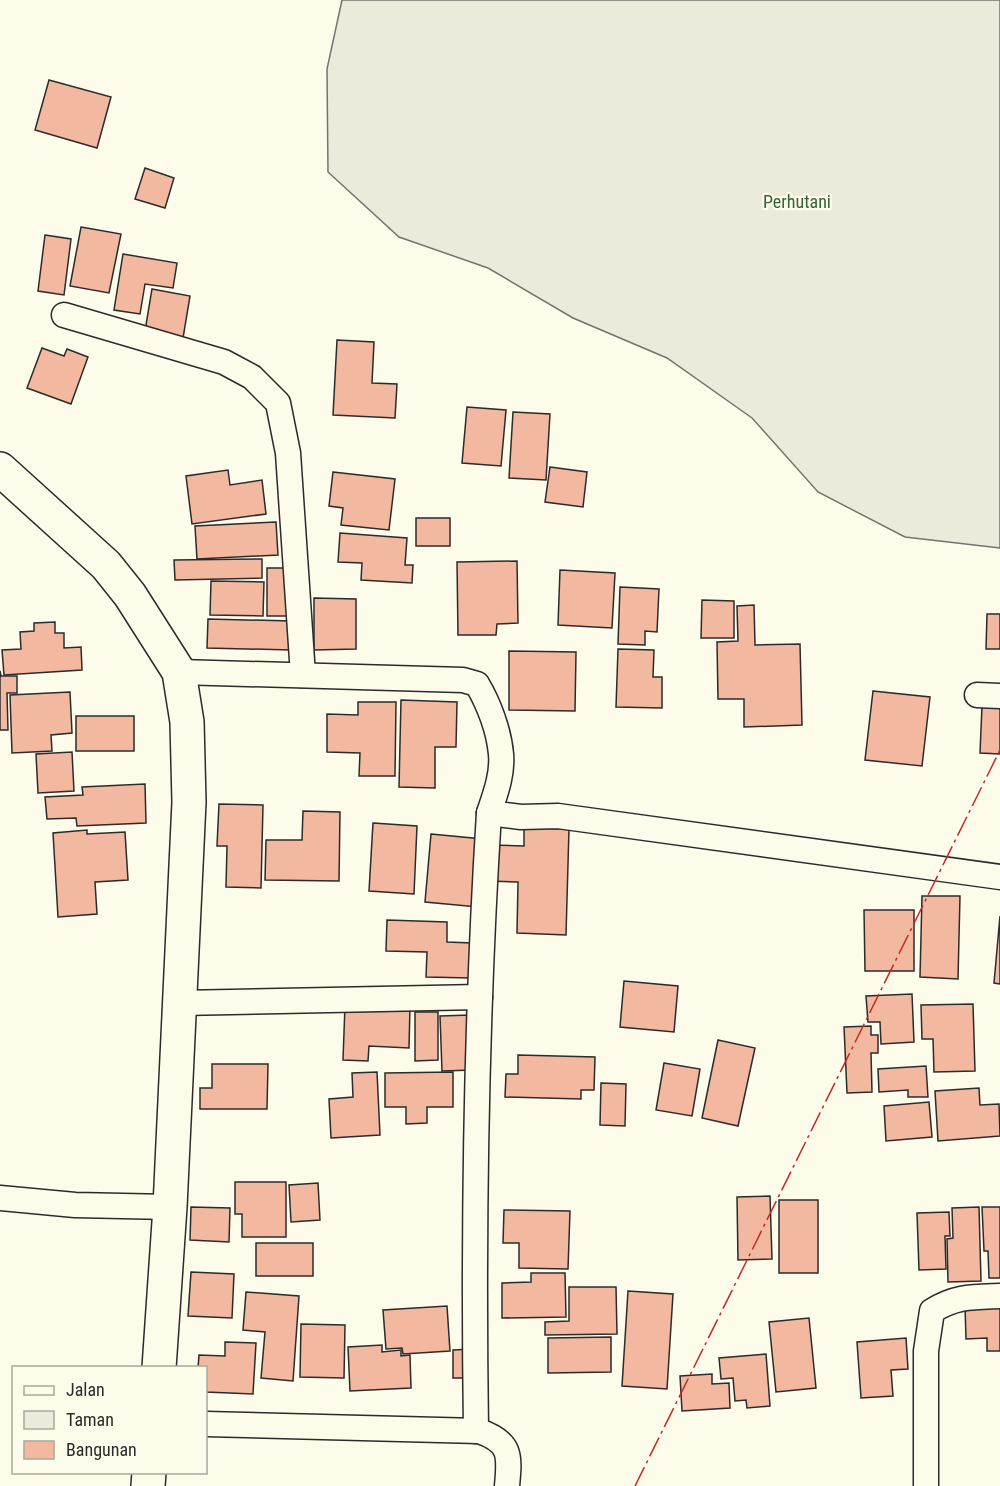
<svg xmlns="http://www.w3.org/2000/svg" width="1000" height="1486" font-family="'Roboto Condensed',sans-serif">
	<rect width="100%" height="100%" fill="#fdfbea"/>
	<path fill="#ecebdb" stroke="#74746e" stroke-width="1.5" d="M342,0H1000V548L905,537L818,492L752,418L667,358L573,318L488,268L399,237L328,172L327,69Z"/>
	<g fill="#f2b8a0" stroke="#2b2b2b" stroke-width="1.5">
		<path d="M49,80L111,97L97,148L35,130Z"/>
		<path d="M145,168L174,178L165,208L135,199Z"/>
		<path d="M81,227L121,234L109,293L70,286Z"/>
		<path d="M45,235L71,239L64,295L38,291Z"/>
		<path d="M123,254L177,263L173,288L145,284L140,314L114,310Z"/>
		<path d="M152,289L190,296L182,344L144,337Z"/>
		<path d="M337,340L374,342L372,383L397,384L395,418L333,415Z"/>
		<path d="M42,348L64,356L67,349L88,357L71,404L27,388Z"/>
		<path d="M467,407L506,410L501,466L462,463Z"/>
		<path d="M513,412L550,414L546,480L509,478Z"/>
		<path d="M550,467L587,472L583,507L545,502Z"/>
		<path d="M228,470L230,485L262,480L266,514L192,524L186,476Z"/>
		<path d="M333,472L395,479L389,530L341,525L343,508L329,506Z"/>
		<rect x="416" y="518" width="34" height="28"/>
		<path d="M276,522L278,555L197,559L195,526Z"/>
		<path d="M340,533L407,538L405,565H413L412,583L361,580L362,563L338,562Z"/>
		<path d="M262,559V578L175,580L174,560Z"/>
		<path d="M517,561L518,623L497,624L496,635H458L457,562Z"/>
		<path d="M267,568H288L294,616H267Z"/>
		<path d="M560,570L615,573L612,628L558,625Z"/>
		<path d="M211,581L264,582L263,616L210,615Z"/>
		<path d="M620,587L659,589L657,632L645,631V645L618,644Z"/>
		<path d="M314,598L356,599V649L314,650Z"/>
		<path d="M702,600L734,601V638H701Z"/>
		<path d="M754,605L755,645L800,644L802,725L744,727V699H718L717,642L738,641L737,606Z"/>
		<path d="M987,614H1000V649H986Z"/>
		<path d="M208,619L292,621L291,650L207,648Z"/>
		<path d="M55,622V633H64V648L81,647L82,670L4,675L2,650L21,649L20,632L34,631V623Z"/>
		<path d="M618,649L654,650L653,677H662V708L616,707Z"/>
		<path d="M509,651L576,652L575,711L509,710Z"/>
		<path d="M0,671L1,676H17V693H7L8,730H0Z"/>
		<path d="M873,691L930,697L922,766L865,760Z"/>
		<path d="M70,692L72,733L51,735L52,751L12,753L10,695Z"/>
		<path d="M401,700L457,702L456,747H435V788L399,787Z"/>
		<path d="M358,702H396L395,776H359L360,753L327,752V714L358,715Z"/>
		<path d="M982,706H1000V754L980,753Z"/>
		<rect x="76" y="716" width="58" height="35"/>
		<path d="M72,752L74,791L38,793L36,754Z"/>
		<path d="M145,784L146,823L77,826L76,818L47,819L45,797L83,795L82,787Z"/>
		<path d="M219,804L263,805L261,888L226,887L227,846H217Z"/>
		<path d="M303,811L340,812L339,881L265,880L266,840H302Z"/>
		<path d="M373,823L417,826L414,894L369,891Z"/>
		<path d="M524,828L569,829L566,935L517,933L518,882L490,881L491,845L524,846Z"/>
		<path d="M87,830V834L125,832L128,880L95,882L97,914L58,917L53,833Z"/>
		<path d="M431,834L483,839L478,907L425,902Z"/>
		<path d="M922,896H960L958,979L920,977Z"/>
		<path d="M864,910H914V971H865Z"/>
		<path d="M1000,916V984L994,983Z"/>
		<path d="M387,920L447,922V942L472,943L471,978L426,977L427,952L386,951Z"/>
		<path d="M624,981L678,986L674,1032L620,1027Z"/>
		<path d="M912,994L914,1042L881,1044L880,1022H868L866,996Z"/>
		<path d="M973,1004L975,1071L934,1072L933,1039H922L921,1005Z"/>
		<path d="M345,1005L410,1006L409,1048L369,1046L368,1061L343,1060Z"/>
		<path d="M415,1012H438V1060L415,1061Z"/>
		<path d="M471,1015L473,1070L442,1071L440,1016Z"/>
		<path d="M871,1026V1035H878V1053H871L872,1092L847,1093L844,1027Z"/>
		<path d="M718,1040L755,1048L738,1126L702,1118Z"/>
		<path d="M518,1055L595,1057L594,1090H581V1099L505,1097L506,1074H518Z"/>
		<path d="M664,1063L700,1069L692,1116L656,1110Z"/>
		<path d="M212,1064H268L267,1109H200V1088H212Z"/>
		<path d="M926,1066L928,1097H908V1090L879,1092L878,1069Z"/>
		<path d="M377,1072L380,1135L331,1138L329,1099L353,1097L352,1073Z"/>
		<path d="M453,1072V1107H427V1123L406,1124V1107H385V1073Z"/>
		<path d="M601,1083L626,1084L625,1126L600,1125Z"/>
		<path d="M979,1088L980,1105L999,1104L1000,1136L938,1141L935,1091Z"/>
		<path d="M929,1102L932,1137L886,1141L884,1106Z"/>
		<path d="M235,1182H286V1237H242V1214H235Z"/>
		<path d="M318,1183L320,1220L291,1222L289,1185Z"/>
		<path d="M770,1196L772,1259L738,1260L737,1197Z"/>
		<rect x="779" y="1200" width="39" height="73"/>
		<path d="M191,1207L230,1208L229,1242L190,1240Z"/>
		<path d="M979,1207L981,1281L948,1282L947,1239L953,1238L952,1208Z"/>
		<path d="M982,1207H1000V1278H989L988,1251H984Z"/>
		<path d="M504,1210L570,1211L568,1269L519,1268V1243H503Z"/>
		<path d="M949,1212L950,1236H945L946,1269L919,1270L917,1213Z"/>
		<rect x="256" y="1243" width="57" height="33"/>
		<path d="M191,1272L234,1274L232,1318L188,1316Z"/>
		<path d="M531,1273H565L566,1317L502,1318V1283L531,1282Z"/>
		<path d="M569,1287H616L617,1334L545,1335V1322L569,1321Z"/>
		<path d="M628,1291L673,1294L667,1389L622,1386Z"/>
		<path d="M246,1292L299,1296L293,1381L261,1378L265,1332L243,1330Z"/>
		<path d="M1000,1305V1351H987V1338L966,1339L965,1306Z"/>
		<path d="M447,1306L450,1351L403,1354L402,1348L386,1349L383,1310Z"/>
		<path d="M809,1318L816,1388L776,1392L769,1322Z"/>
		<path d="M301,1324L345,1325L344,1378L300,1377Z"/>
		<path d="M611,1337V1372L548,1373V1338Z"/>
		<path d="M906,1338L908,1369L891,1370L893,1396L861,1398L857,1342Z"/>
		<path d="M225,1342L256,1343L253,1394L206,1392V1368H198L199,1355L225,1356Z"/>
		<path d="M382,1345V1352L401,1350V1356L410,1355L411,1388L350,1391L348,1347Z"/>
		<path d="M473,1349V1378H453V1350Z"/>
		<path d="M766,1354L770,1406L747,1408L746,1400L735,1401L733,1378L721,1379L719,1358Z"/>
		<path d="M712,1374V1384L729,1383L730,1408L682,1411L680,1376Z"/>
	</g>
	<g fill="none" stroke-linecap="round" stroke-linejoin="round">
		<g stroke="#2b2b2b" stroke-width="27">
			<g id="minor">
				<path d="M64,315L224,362L252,377L278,403L288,453L303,675"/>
				<path d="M179,672L463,680L477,684C489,704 499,731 501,754C503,774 495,795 489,813L521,817L558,816L1000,877"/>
				<path d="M977,695L1000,696"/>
				<path d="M180,1003L480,997"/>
				<path d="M0,1198L75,1205L170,1207"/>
				<path d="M206,1424L479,1431C511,1442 510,1455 507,1486"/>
				<path d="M476,1431C473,1225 476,1019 489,813"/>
				<path d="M926,1486V1351L932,1311C956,1296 973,1297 1000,1296"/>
			</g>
		</g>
		<g stroke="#2b2b2b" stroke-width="36">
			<g id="trunk">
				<path d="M0,469L106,565L130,595L179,672L187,722L189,802L170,1207L159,1368"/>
				<path d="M148,1486L149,1472"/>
			</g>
		</g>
		<use href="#minor" stroke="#fdfbea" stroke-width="24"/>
		<use href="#trunk" stroke="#fdfbea" stroke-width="33"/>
		<path stroke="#c62828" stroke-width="1.5" stroke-dasharray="21 4.5 3 4.5" stroke-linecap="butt" d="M635,1486L1000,750"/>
	</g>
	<g text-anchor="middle" stroke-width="4.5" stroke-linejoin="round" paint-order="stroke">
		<g font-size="18" fill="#34623c" stroke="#fdfbea">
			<text x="797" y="208">Perhutani</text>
		</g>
	</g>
	<rect x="12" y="1366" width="195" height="108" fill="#fdfbea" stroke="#a9a89e" stroke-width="1.5"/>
	<rect x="24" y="1386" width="30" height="9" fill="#fdfbea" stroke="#a9a89e" stroke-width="1.5"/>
	<text x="66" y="1396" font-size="18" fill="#2b2b2b">Jalan</text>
	<rect x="24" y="1411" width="30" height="18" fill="#ecebdb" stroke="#a9a89e" stroke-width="1.5"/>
	<text x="66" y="1426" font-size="18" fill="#2b2b2b">Taman</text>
	<rect x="24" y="1441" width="30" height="18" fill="#f2b8a0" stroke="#a9a89e" stroke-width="1.5"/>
	<text x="66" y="1456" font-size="18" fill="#2b2b2b">Bangunan</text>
</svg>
